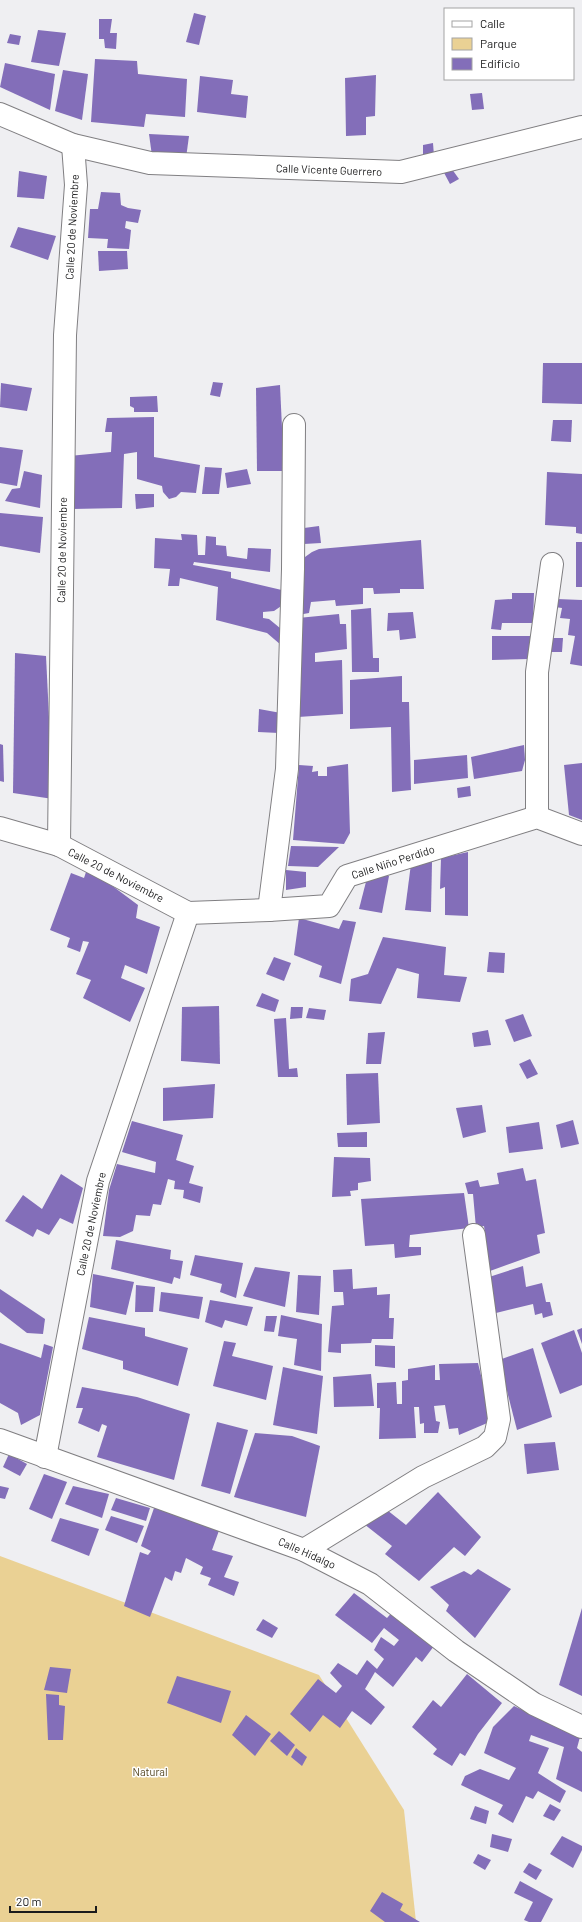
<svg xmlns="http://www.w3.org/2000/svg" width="582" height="1922" font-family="Barlow,sans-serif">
	<rect width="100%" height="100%" fill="#efeff2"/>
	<path fill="#ead194" d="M0,1556L319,1675L404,1810L416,1922H0Z"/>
	<g fill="#836eb9">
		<path d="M194,13L206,16L199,45L186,42Z"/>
		<path d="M99,19H112L110,33H117L116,49L105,48L104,39H99Z"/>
		<path d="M38,30L66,33L59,66L31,62Z"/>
		<path d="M10,34L21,36L19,45L7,43Z"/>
		<path d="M95,59L137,61L138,74L187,79L185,117L146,114L144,127L91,122Z"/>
		<path d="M5,63L55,74L50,110L0,87Z"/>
		<path d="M63,70L88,74L82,120L55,111Z"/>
		<path d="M376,75L375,116L366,117V135L346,136L345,78Z"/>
		<path d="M200,76L233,80L231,94L248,96L246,118L197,112Z"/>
		<path d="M482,93L484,109L472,110L470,94Z"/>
		<path d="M149,134L189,136L186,158L152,156Z"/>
		<path d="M433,143L434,156L423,158V145Z"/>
		<path d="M449,165L459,179L450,184L442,169Z"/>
		<path d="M19,171L47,176L44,199L17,197Z"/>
		<path d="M101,192L120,193L121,205L128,208L141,210L138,223L126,221L125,228L131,230L129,249L107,248L108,239L88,238L90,209H98Z"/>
		<path d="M18,227L56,236L48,260L10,247Z"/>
		<path d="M98,251H127L128,269L99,271Z"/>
		<path d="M543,363H582V404L542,403Z"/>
		<path d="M213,382L223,383L220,397L210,395Z"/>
		<path d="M1,383L32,388L27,411L0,407Z"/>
		<path d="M280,385L284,471H257L256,388Z"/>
		<path d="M157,396L158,412H134V408L130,406V397Z"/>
		<path d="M154,417V457L200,465L196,493L181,492L176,497L169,499L163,492L162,486L137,479V452L124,454L122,508L72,509L69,456L111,452L112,432H105L107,418Z"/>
		<path d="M553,420H572L571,442L551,441Z"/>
		<path d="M0,447L23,450L17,486L0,483Z"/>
		<path d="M205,467L222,468L219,494H202Z"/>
		<path d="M247,469L251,484L227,488L225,473Z"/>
		<path d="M24,471L42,475L40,508L5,501L12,489L20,488Z"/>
		<path d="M547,472L582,474V534L576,533V527L545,525Z"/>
		<path d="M135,494H154V507L136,509Z"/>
		<path d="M0,513L43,517L40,553L0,546Z"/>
		<path d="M319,526L321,543L304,544V528Z"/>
		<path d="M181,534L197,535L198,555H205L206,536L216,537V545L226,546L227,556L247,559L248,548L271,549L270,572L194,562L193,565L231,572V578L286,591L287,602L274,611L263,612V618L269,619L286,633L281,645L267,633L216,620L218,587L180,578L179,586H168L170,569L154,568L155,538L182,540Z"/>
		<path d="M421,540L424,589H400V593L374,594L373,588H363V604L336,606L335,600L311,602L309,613L298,615L300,564L305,557L312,552L319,549Z"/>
		<rect x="576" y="542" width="6" height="45"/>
		<path d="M512,593H534L533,623H502L501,630L491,629L495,600L512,599Z"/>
		<path d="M557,599L582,600V666L570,664L575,636L568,635L570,619L560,618L562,608L555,607Z"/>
		<path d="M371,608L373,658H379V672H352L351,610Z"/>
		<path d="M413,612L416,638L400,640L399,630L387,631L388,613Z"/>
		<path d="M339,614L340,624H346L347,649L315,653V662L342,660L343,714L298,717V618Z"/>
		<path d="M492,636H532L530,659L492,660Z"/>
		<path d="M547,638H563L562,652H546Z"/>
		<path d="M15,653L46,656L53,799L13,793Z"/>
		<path d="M402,676V702H409L411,790L392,792L391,727L350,729V680Z"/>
		<path d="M259,709L281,713L279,733L258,732Z"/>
		<path d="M0,744L3,745L4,782L0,781Z"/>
		<path d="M524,745L525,760L522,771L474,779L471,757Z"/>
		<path d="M467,755L468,778L414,784V760Z"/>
		<path d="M582,763V820L569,815L564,765Z"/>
		<path d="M348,764L350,833L344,844L293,840L299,765L313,766L312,772L318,771V776H327V767Z"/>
		<path d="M470,786L471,796L458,798L457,788Z"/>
		<path d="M291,846L339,847L318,867L288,866Z"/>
		<path d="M468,852V916L445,915V887L440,889L441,858Z"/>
		<path d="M432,862L431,912L405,910L411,864Z"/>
		<path d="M87,869L99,876L138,905L136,918L160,927L147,974L125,965L121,978L145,988L130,1022L83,998L91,980L76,974L89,942L83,941L80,952L67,947L70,938L50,930L71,873L84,878Z"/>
		<path d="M286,870L306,872V887L286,890Z"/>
		<path d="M368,874L389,876L382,913L359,909Z"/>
		<path d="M299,918L339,929L343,920L356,922L341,984L319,977L322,966L294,955Z"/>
		<path d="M383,937L446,947L444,975L467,977L460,1002L417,998L419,974L397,968L381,1004L349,1001L351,979L368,974Z"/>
		<path d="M489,952L505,953L504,973L487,972Z"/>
		<path d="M274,957L291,963L284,981L266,974Z"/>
		<path d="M262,993L279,1000L275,1012L256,1006Z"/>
		<path d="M219,1006L220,1064L181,1061L182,1007Z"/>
		<path d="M291,1007H303L302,1018L290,1019Z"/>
		<path d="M309,1008L326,1010L324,1020L306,1018Z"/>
		<path d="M523,1014L532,1036L514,1042L505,1020Z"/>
		<path d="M286,1018L289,1069L297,1068L298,1077H278L274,1019Z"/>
		<path d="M488,1030L491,1045L474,1047L472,1033Z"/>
		<path d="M385,1032L381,1064H366L368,1033Z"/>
		<path d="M530,1059L538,1074L527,1079L519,1064Z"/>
		<path d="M378,1073L380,1123L347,1125L346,1074Z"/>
		<path d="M215,1084L213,1118L163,1121V1088Z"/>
		<path d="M482,1105L486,1132L463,1138L456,1108Z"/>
		<path d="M573,1120L579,1144L561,1148L556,1125Z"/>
		<path d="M132,1121L183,1135L176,1160L194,1166L189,1183L203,1187L200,1203L183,1198L184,1190L174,1189L175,1181L168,1179L161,1205L153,1204L150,1216L136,1215L133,1231L120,1237L103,1236L109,1190L117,1164L155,1173L156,1162L122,1152Z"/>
		<path d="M539,1122L543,1149L509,1153L506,1127Z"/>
		<path d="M367,1132V1147H338L337,1133Z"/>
		<path d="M334,1157L370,1158L371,1181L358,1183V1190L350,1191L351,1196L332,1197Z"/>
		<path d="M523,1168L526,1181L536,1179L545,1233L537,1235L540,1253L490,1271L484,1226L476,1228L473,1194H468L465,1183L478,1180L480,1187L499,1184L497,1173Z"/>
		<path d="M61,1174L83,1188L73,1224L60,1218L49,1235L37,1229L33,1237L5,1221L23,1195L42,1209Z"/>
		<path d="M464,1193L469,1228L410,1235L409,1247H421V1255L395,1258L394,1244L365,1246L361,1199Z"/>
		<path d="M116,1240L171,1250L170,1259L183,1261L180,1279L174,1277L172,1284L111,1269Z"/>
		<path d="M195,1255L243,1263L236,1298L220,1292L222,1284L190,1275Z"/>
		<path d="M523,1266L526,1287L542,1283L546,1302H550L553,1315L543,1318L542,1313L535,1315L533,1304L492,1314L486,1278Z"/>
		<path d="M255,1267L290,1272L285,1307L243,1296Z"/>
		<path d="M352,1269L353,1289L377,1287V1295L390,1294L389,1318H394L393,1339H372L371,1343L341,1344V1353L328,1352L332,1306L344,1305L343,1292H334L333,1270Z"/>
		<path d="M93,1274L134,1282L126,1315L90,1307Z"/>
		<path d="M298,1275L321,1276L319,1315L296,1312Z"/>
		<path d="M136,1285L155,1287L153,1312H135Z"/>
		<path d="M0,1289L45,1319L43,1334L27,1333L0,1312Z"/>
		<path d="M161,1292L203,1297L199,1319L159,1311Z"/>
		<path d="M210,1300L253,1307L247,1326L225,1320L222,1328L205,1322Z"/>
		<path d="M281,1315L322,1324L321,1371L294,1365L297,1339L278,1336Z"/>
		<path d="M266,1316H277L274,1332L264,1331Z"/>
		<path d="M89,1317L145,1328V1336L188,1348L178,1386L123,1369V1361L82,1349Z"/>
		<path d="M582,1328V1344L577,1330Z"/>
		<path d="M574,1330L582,1353V1385L560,1394L541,1343Z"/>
		<path d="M224,1341L236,1343L232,1356L273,1366L266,1400L213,1386Z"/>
		<path d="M0,1343L41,1358L44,1344L53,1347L40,1415L21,1425L18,1413L0,1403Z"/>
		<path d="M375,1345L395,1346V1368L375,1366Z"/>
		<path d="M533,1348L552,1417L517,1430L499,1360Z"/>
		<path d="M478,1363L492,1421L459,1435L458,1428L449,1429L445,1405L434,1406L436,1421L440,1422L438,1433H424V1423L420,1424L419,1407H414L416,1438L379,1439L380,1408H377V1383L396,1382L397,1404H402V1381L408,1380V1369L435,1365V1380H440L439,1364Z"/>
		<path d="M283,1367L323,1376L317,1434L273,1425Z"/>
		<path d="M371,1374L374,1406L334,1407L333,1377Z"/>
		<path d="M82,1387L137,1397L190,1414L174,1480L97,1457L107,1426L102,1424L99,1432L78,1423L83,1408H76Z"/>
		<path d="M217,1422L248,1430L230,1494L201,1486Z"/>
		<path d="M255,1433L292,1436L320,1446L306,1517L234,1497Z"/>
		<path d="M555,1442L559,1470L527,1474L524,1444Z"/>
		<path d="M9,1454L27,1464L20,1476L3,1467Z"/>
		<path d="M44,1474L67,1482L52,1519L29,1509Z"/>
		<path d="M0,1486L9,1488L5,1499L0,1498Z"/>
		<path d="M73,1486L109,1494L102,1518L65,1504Z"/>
		<path d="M438,1492L481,1537L465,1556L454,1547L419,1581L385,1554L392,1546L364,1524L387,1510L406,1525Z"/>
		<path d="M116,1498L150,1508L146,1521L111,1510Z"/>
		<path d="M154,1508L221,1525L212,1550L233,1556L224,1577L239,1582L234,1596L208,1585L211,1578L200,1574L203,1567L186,1558L181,1573L175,1571L172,1581L165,1577L150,1617L124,1606L140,1552L148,1555L151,1551L141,1546Z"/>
		<path d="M111,1516L144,1526L137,1543L105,1530Z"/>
		<path d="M60,1518L99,1529L89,1556L51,1541Z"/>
		<path d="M478,1569L511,1589L475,1638L446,1611L449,1605L430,1587L464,1571L471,1575Z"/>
		<path d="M354,1593L387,1618L394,1610L434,1646L422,1662L416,1657L393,1687L375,1672L365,1689L385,1707L371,1725L352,1711L340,1728L323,1715L310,1732L290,1714L318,1679L336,1693L342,1686L330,1673L338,1663L357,1675L367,1660L377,1669L384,1659L374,1650L381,1637L394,1646L399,1640L384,1628L372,1643L335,1615Z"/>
		<path d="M582,1608V1696L559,1685Z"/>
		<path d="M263,1619L278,1628L272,1638L256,1630Z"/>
		<path d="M50,1667L71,1669L67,1693L44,1690Z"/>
		<path d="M467,1674L502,1703L478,1734L465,1756L460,1753L452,1766L433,1754L437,1749L412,1727L433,1700L441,1707Z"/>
		<path d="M177,1676L231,1691L221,1723L167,1703Z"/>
		<path d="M46,1694L59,1695V1705L65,1706L63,1740H48Z"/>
		<path d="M514,1706L580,1737L577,1748L582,1752V1792L556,1779L564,1747L531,1735L529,1741L549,1748L538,1773L566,1791L560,1803L538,1791L533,1799L526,1796L513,1823L498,1814L503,1805L461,1785L465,1776L480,1769L509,1780L516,1768L484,1753L493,1727Z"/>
		<path d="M246,1715L271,1734L255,1756L232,1735Z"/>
		<path d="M279,1731L295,1745L287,1756L270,1741Z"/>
		<path d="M296,1748L307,1757L302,1766L291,1757Z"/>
		<path d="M550,1804L561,1810L554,1821L543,1816Z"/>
		<path d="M475,1806L489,1811L486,1824L470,1819Z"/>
		<path d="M492,1834L512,1839L508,1852L490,1847Z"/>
		<path d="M562,1836L582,1846V1850L573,1868L550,1854Z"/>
		<path d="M478,1854L491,1860L485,1870L473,1863Z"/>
		<path d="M529,1863L542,1870L536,1880L523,1872Z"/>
		<path d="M520,1881L553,1899L541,1922H529L524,1920L533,1902L514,1893Z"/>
		<path d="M382,1892L403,1904L400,1910L420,1922H385L370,1911Z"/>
	</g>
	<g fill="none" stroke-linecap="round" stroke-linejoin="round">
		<g stroke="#807f82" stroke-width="24">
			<g id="street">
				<path d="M0,114L73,145L150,163L401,172L582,127"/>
				<path d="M537,817V672L552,564"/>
				<path d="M0,828L59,845L188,913L269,910L329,906L347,876L537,817L582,834"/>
				<path d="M59,845L65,335L76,185L73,145"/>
				<path d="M269,910L287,769L293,569L294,425"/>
				<path d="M0,1440L304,1550L370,1584L456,1651L534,1704L582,1727"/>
				<path d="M45,1457L98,1181L188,913"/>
				<path d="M304,1550L423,1477L485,1447L495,1437L499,1419L474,1235"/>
			</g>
		</g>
		<use href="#street" stroke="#fff" stroke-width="22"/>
	</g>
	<g text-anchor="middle" stroke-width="3" stroke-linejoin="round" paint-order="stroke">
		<g font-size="11" fill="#1b1b1c" stroke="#fff">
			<text transform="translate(329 170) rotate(2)" y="4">Calle Vicente Guerrero</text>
			<text transform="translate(72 227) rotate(-87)" y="4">Calle 20 de Noviembre</text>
			<text transform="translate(62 550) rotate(-89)" y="4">Calle 20 de Noviembre</text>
			<text transform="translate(393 862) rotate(-18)" y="4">Calle Niño Perdido</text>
			<text transform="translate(116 875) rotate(27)" y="4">Calle 20 de Noviembre</text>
			<text transform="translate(91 1224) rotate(-78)" y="4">Calle 20 de Noviembre</text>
			<text transform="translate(307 1553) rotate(24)" y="4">Calle Hidalgo</text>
		</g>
		<g font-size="11" fill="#554621" stroke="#fff">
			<text x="150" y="1776">Natural</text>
		</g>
	</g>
	<rect x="444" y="8" width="130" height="72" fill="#ffffff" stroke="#a4a4a4"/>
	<rect x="452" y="21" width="20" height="6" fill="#ffffff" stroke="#a4a4a4"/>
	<text x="480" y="28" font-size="12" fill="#1b1b1c">Calle</text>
	<rect x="452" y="38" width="20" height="12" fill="#ead194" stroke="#a4a4a4"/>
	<text x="480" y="48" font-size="12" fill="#1b1b1c">Parque</text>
	<rect x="452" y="58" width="20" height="12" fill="#836eb9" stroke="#a4a4a4"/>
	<text x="480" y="68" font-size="12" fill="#1b1b1c">Edificio</text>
	<path d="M10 1906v6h86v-6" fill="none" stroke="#1b1b1c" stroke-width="2"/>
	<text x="16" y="1906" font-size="12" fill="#1b1b1c" stroke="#ffffff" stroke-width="3" paint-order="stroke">20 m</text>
</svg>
